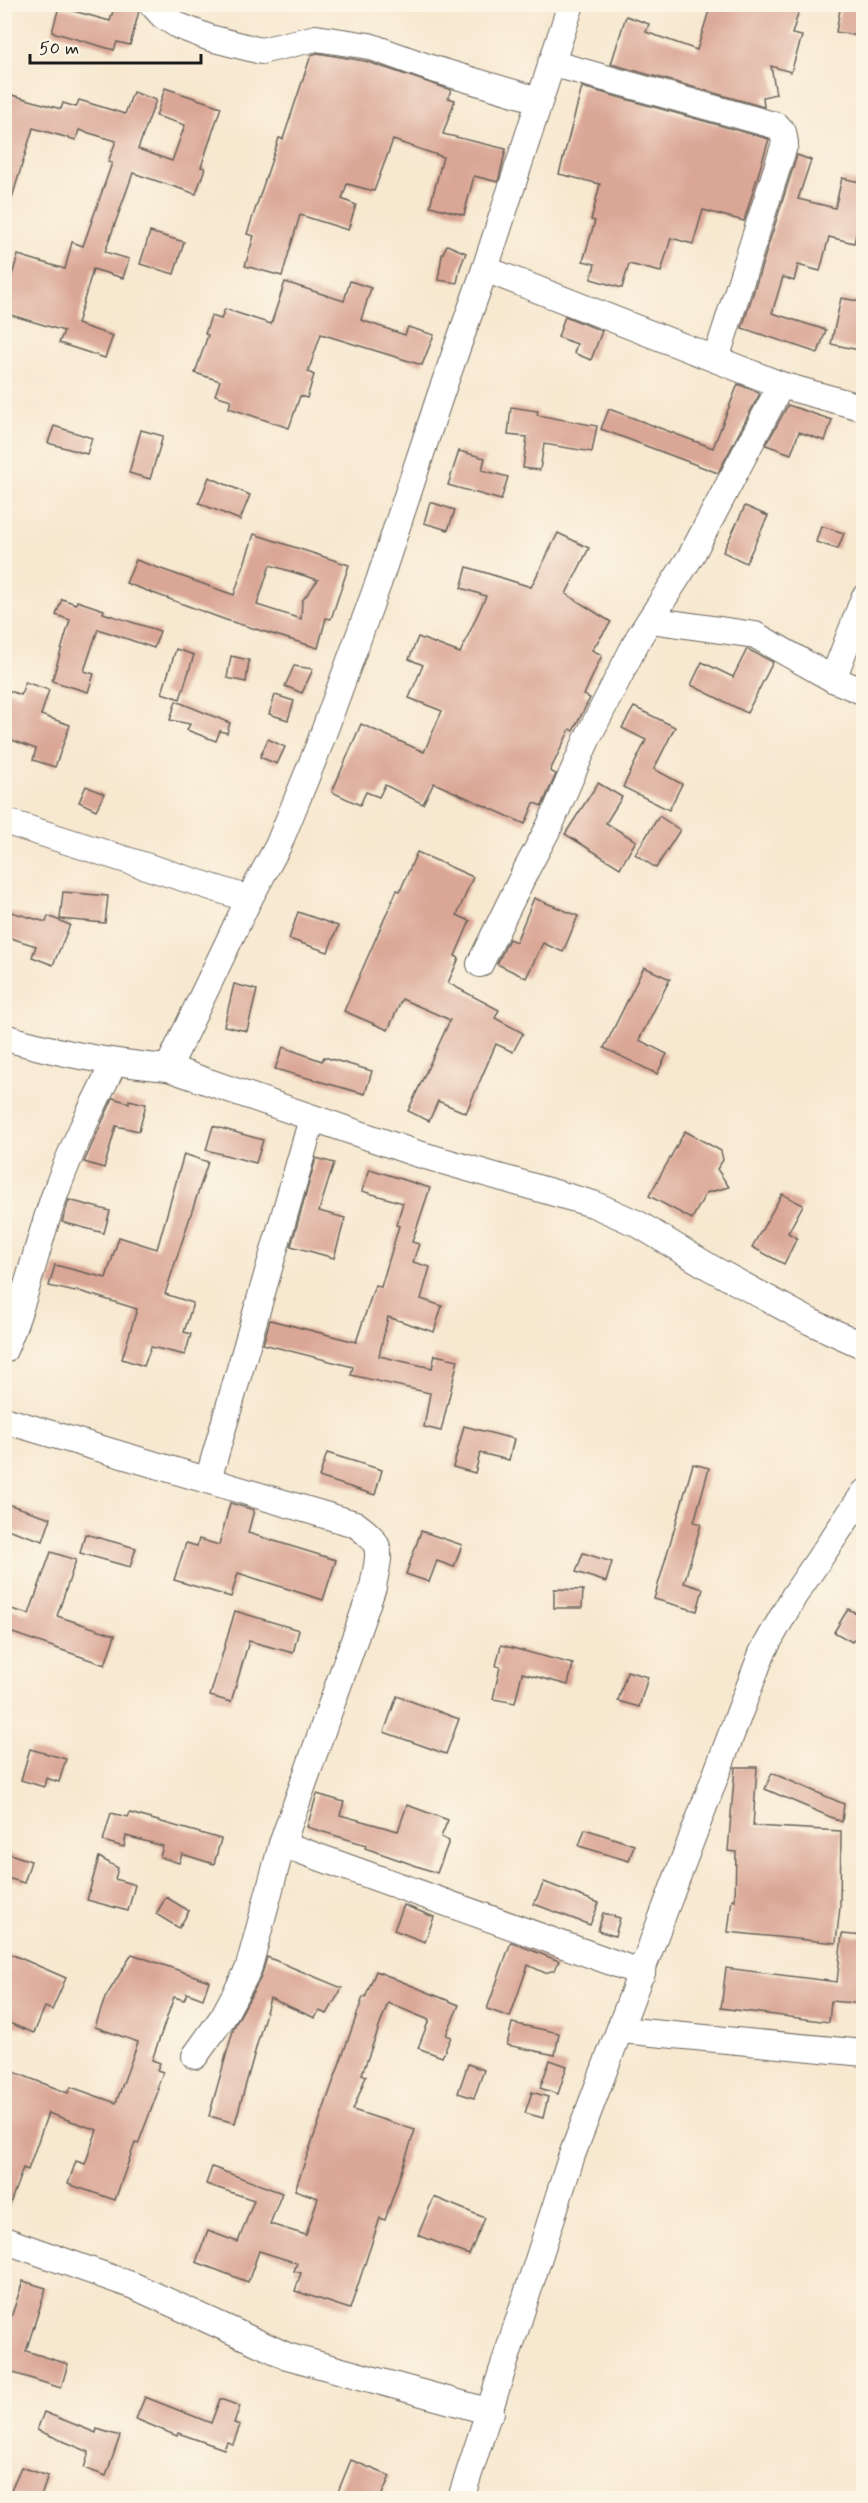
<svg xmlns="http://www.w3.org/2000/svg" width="868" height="2503" font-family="Mynerve,sans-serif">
	<rect width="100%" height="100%" fill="#fcf5e5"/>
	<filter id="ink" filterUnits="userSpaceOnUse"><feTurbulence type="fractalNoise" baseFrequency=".0167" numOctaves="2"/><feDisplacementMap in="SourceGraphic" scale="12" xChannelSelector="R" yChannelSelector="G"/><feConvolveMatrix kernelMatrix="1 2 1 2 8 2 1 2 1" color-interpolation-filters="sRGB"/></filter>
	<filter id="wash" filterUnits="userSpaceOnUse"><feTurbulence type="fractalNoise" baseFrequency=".008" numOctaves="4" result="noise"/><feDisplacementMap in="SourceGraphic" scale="24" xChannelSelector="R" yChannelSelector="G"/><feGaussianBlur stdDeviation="1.35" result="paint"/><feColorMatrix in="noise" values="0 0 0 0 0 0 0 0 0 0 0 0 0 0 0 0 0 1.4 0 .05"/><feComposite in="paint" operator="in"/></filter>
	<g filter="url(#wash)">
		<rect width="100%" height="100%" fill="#f7e8d0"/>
		<g id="blocks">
			<g fill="#daa695" fill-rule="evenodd">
				<path d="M115,4H137L139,11L130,45L117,42L114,50L52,32L59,7L110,21Z"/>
				<path d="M711,4H801L792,34L802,36L791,72L771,66L776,94L763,97L764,107L611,64L626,16L649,24L646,32L697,50Z"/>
				<path d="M841,4H864V37L836,32Z"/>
				<path d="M317,53L365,61L451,90L448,98L455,100L443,134L506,149L498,182L474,176L464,215L430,206L443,157L393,140L374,191L347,184L342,199L356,205L348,230L300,215L282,276L245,266L254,236L247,234L279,138L283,139L311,55Z"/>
				<path d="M582,87L769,139L744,221L703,210L693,244L671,238L661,272L629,264L622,288L591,279L595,264L583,261L595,221L591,220L600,184L559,174Z"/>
				<path d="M165,88L221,107L201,167L205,168L196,194L133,173L105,252L129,259L123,278L93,269L77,324L113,336L105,358L59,343L64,331L4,313V302L18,255L65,269L72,242L83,246L112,163L108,162L116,141L79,130L76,140L33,128L9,208L4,207V118L12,95L61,109L63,103L76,107L79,100L125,114L133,92L156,100L138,149L172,161L185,125L156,116Z"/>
				<path d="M797,155L811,160L798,199L835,208L842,178L864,183V201L854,243L829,237L820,271L798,265L794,281L783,277L772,313L826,330L818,353L742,328Z"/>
				<path d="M150,232L184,242L174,274L140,264Z"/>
				<path d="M447,245L466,253L460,268L457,283L438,280L442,255Z"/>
				<path d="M350,281L371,288L361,320L405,335L408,327L434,335L422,365L321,334L308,372L314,375L307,398L300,396L289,428L229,408L231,400L215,395L220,381L195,373L208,335L205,334L211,316L221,319L225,309L271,324L285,282L344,301Z"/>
				<path d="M841,298L864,302V330L859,350L831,344Z"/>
				<path d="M565,316L602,331L591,360L574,353L577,344L558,337Z"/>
				<path d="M738,384L759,393V395L718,473L601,429L609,409L713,448Z"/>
				<path d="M788,405L832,420L825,441L799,432L791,454L766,445Z"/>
				<path d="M511,407L538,411L537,415L597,426L592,452L544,444L540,470L523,468L527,437L508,435Z"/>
				<path d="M54,426L92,438L87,454L48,443Z"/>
				<path d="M141,430L163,436L150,479L129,473Z"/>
				<path d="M459,451L485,458L482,470L508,477L501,500L448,485Z"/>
				<path d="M209,477L250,495L240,520L199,503Z"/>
				<path d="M430,502L455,510L448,530L424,523Z"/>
				<path d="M745,506L768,516L746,563L723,552Z"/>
				<path d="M821,526L844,533L838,549L816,542Z"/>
				<path d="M558,533L589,548L566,594L611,622L592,650L602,655L584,695L590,698L573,731L570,729L550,771L556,774L542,806L534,803L525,824L434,783L423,804L385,785L379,797L366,792L360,805L332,792L361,724L424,752L442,711L409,698L423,665L409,659L418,637L460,653L486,596L461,588L467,567L531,587Z"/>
				<path d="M254,534L349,565L331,619L326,618L318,648L226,620L126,583L136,560L234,595ZM270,565L318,580L302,601L301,619L257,605Z"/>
				<path d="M62,599L76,604L77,601L104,610L103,613L160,631L154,648L98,629L84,671L94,674L88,692L52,681L70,620L56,615Z"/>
				<path d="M176,649L194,655L180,699L162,693Z"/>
				<path d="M747,649L773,662L747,713L691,685L702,662L733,677Z"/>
				<path d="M231,656L249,660L246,682L227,678Z"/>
				<path d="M294,666L313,669L302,693L285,686Z"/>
				<path d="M25,682L49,690L41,715L70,725L55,767L33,760L36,749L4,737V689L21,695Z"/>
				<path d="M275,695L294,701L288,720L269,714Z"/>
				<path d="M176,701L230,723L227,733L220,731L216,741L187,730L190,724L170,720Z"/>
				<path d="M634,707L675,727L654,769L682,784L669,810L623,787L646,740L622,728Z"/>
				<path d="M268,739L285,747L277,764L260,757Z"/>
				<path d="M598,783L622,797L606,823L636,841L620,868L565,834Z"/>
				<path d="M86,786L104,794L96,810L79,802Z"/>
				<path d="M659,816L680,830L656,868L635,854Z"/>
				<path d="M417,852L473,877L457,915L470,921L455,956L459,958L448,983L499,1010L495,1018L523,1033L513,1052L496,1044L466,1113L438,1101L429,1121L408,1111L450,1020L402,999L388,1030L344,1011L397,890L400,891Z"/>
				<path d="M63,892L108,896L105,923L60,919Z"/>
				<path d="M534,898L578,916L563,952L543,943L526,978L497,964L509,939L516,942Z"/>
				<path d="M4,910L46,922L48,916L70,925L53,965L32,957L36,946L4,936Z"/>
				<path d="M298,912L338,926L328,952L289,939Z"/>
				<path d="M644,967L670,979L639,1040L667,1054L657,1074L604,1048Z"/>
				<path d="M234,984L257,990L247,1031L224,1026Z"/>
				<path d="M283,1047L322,1061L324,1057L372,1071L365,1094L275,1069Z"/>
				<path d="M113,1098L129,1103V1100L146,1104L139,1131L116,1126L104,1168L84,1162Z"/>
				<path d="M213,1126L263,1140L256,1163L206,1150Z"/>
				<path d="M685,1131L721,1151L723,1160L717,1169L729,1187L706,1193L692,1219L649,1196Z"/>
				<path d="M184,1154L208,1162L165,1294L193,1303L184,1332L191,1334L185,1355L151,1347L144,1366L122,1359L137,1309L76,1290L75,1292L49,1286L55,1265L106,1278L119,1237L157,1249Z"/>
				<path d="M316,1158L334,1163L319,1211L345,1218L334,1258L291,1246Z"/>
				<path d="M370,1169L430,1188L412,1242L419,1244L413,1262L430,1267L421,1299L442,1306L434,1332L388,1317L379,1356L432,1368L435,1355L458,1360L441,1431L424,1427L430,1393L351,1375L353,1367L263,1344L270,1320L356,1342L375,1285L381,1287L399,1226L396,1225L403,1203L362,1191Z"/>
				<path d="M782,1194L803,1205L788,1233L797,1238L784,1264L752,1247Z"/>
				<path d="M69,1200L110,1211L104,1233L62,1222Z"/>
				<path d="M464,1426L514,1439L509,1460L480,1453L475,1473L453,1467Z"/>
				<path d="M327,1453L382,1470L375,1495L319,1477Z"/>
				<path d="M693,1464L709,1468L694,1522L701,1524L684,1583L703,1589L697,1611L654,1599Z"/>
				<path d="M4,1503L51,1518L43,1541L4,1528Z"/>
				<path d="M230,1503L254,1510L248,1533L336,1560L323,1600L238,1573L231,1597L174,1580L186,1543L197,1546L199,1539L219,1545Z"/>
				<path d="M421,1531L462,1545L454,1567L437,1561L429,1582L406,1574Z"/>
				<path d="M85,1534L136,1548L130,1567L80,1553Z"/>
				<path d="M51,1552L76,1560L57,1616L115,1635L105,1665L4,1630V1607L29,1614Z"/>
				<path d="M583,1553L612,1562L606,1582L576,1572Z"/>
				<path d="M554,1589L583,1590L582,1608H554Z"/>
				<path d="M848,1609L864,1617V1645L854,1639L852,1642L834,1632Z"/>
				<path d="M235,1611L299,1630L293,1653L249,1641L231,1702L210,1696Z"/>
				<path d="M501,1645L573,1664L568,1685L522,1673L515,1703L493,1699L500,1667L496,1666Z"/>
				<path d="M627,1671L648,1677L639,1707L618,1701Z"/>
				<path d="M397,1696L459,1719L446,1754L384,1732Z"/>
				<path d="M30,1749L66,1759L59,1782L46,1778L44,1787L21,1780Z"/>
				<path d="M735,1767H757L753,1826L841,1831L840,1907L836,1943L728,1932L732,1899L735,1900L736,1852L728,1851Z"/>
				<path d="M772,1773L844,1804L842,1822L765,1789Z"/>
				<path d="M317,1794L344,1802L340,1815L398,1831L407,1805L448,1820L441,1837L449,1841L437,1873L365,1848L366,1845L307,1827Z"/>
				<path d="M111,1813L128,1817L130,1813L221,1839L214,1864L182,1854L179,1863L160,1857L163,1846L126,1836L124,1847L103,1841Z"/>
				<path d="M585,1829L634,1845L629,1861L579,1846Z"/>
				<path d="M4,1852L31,1861L24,1883L4,1877Z"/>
				<path d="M99,1857L118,1868L115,1879L135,1885L128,1911L87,1900Z"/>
				<path d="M544,1882L599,1903L590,1925L534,1904Z"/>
				<path d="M166,1897L189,1911L179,1928L156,1914Z"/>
				<path d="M404,1905L434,1917L425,1942L394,1930Z"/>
				<path d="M603,1913L620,1918L615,1936L598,1931Z"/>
				<path d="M842,1934L864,1936L862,2004L831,2001L829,2022L721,2008L726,1968L837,1982Z"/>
				<path d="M511,1942L559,1961L555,1970L545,1973L528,1965L510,2017L487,2009Z"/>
				<path d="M4,1951L66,1978L52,2010L45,2007L34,2033L4,2021Z"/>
				<path d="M132,1954L209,1981L203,1999L187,1993L184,2000L174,1997L152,2060L160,2063L157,2070L163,2072L157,2089H159L138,2144L135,2143L115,2200L68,2184L76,2161L85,2164L97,2130L48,2113L28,2170L23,2168L7,2212H4V2068L68,2093L71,2087L116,2103L138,2042L95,2027L105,1998Z"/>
				<path d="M267,1957L342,1988L327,2014L319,2011L315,2018L270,1998L235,2123L209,2116L234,2027L261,1977Z"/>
				<path d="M376,1971L459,2005L446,2035L451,2037L442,2057L418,2048L429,2020L388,2003L362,2074L366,2076L353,2110L415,2130L385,2220L380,2218L350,2309L295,2291L301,2273L294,2271L297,2263L259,2251L248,2282L196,2262L208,2231L238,2242L254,2200L206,2184L212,2167L282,2193L270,2224L306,2235L318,2198L295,2190L363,1997L365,1998Z"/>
				<path d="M512,2023L559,2033L555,2055L507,2045Z"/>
				<path d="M550,2060L567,2066L558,2094L540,2088Z"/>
				<path d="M468,2064L484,2070L474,2098L458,2093Z"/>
				<path d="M532,2092L548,2097L543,2118L525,2113Z"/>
				<path d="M434,2197L485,2218L469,2255L418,2235Z"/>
				<path d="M23,2281L46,2288L26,2351L68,2364L61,2388L4,2370V2339Z"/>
				<path d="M145,2397L211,2423L220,2399L240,2406L234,2423L240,2425L233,2444L227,2442L224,2449L178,2433L177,2436L136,2419Z"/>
				<path d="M44,2412L96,2433L97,2429L120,2436L106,2476L84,2468L89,2452L37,2430Z"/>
				<path d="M351,2460L390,2476L380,2499H348L337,2494Z"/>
				<path d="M21,2467L48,2476L40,2499H31L10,2492Z"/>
			</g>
		</g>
	</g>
	<g filter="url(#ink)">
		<use href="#blocks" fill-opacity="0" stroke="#69635b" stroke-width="1.5"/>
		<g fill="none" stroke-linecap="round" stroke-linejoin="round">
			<g stroke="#69635b" stroke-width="28">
				<g id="street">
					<path d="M152,4L163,16L179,26L210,38L261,51L316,38L369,46L430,68L538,100"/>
					<path d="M571,4L485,269L440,396L379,581L318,748L278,846L249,899L168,1068L415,1153L593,1204L638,1224L711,1268L811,1322L864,1346"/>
					<path d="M551,63L777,126L783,132L785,143L716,359"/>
					<path d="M485,269L781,385L864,408"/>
					<path d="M650,620L755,635L833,679L864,692"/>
					<path d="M833,679L864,598"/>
					<path d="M4,821L249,899"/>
					<path d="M480,964L525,872L550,825L588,737L639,637L691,556L781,385"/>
					<path d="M4,1037C59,1054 112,1063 168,1068"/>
					<path d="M4,1350C26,1300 36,1248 54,1197C70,1151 92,1107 114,1063"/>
					<path d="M4,1420L355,1524C386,1546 379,1552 373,1587L282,1844L248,1970L223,2017L195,2056"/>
					<path d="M208,1480L312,1119"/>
					<path d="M282,1844L642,1973"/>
					<path d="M621,2030L864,2053"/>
					<path d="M4,2240L134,2286L287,2356L491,2412"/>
					<path d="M461,2498L572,2155L762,1653L794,1596L864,1493"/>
				</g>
			</g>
			<use href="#street" stroke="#fff" stroke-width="26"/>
		</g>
	</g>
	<rect width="868" height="2503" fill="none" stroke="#fcf5e5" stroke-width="24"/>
	<path d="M30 54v9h171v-9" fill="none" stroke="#1c1c1c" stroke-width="3"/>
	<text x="39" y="54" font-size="18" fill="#1c1c1c" stroke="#fcf5e5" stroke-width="4.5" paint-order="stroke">50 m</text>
</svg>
